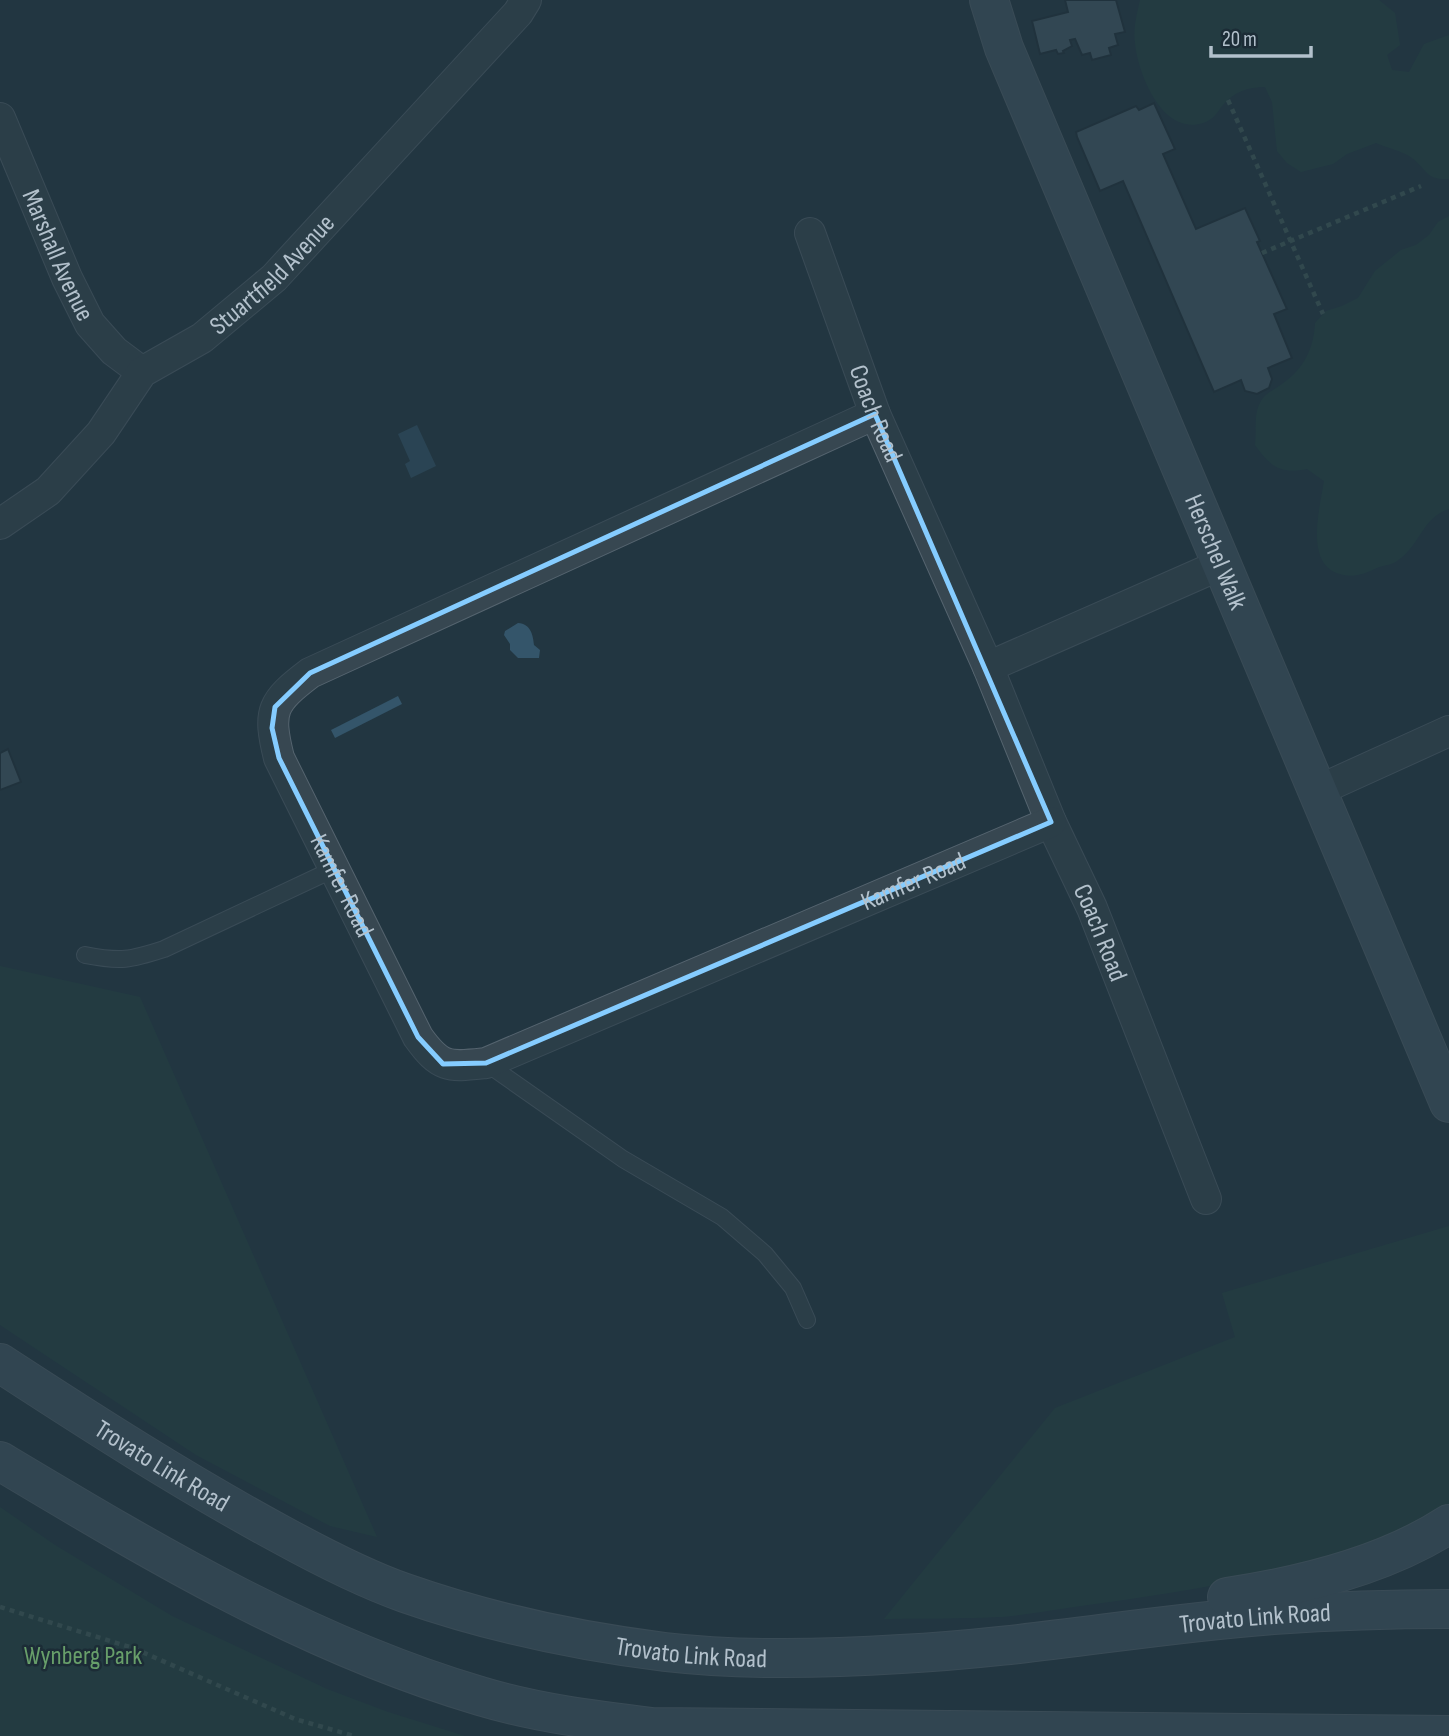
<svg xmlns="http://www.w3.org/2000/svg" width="1449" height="1736" font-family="'Sofia Sans Condensed',sans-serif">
	<rect width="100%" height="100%" fill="#223641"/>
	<g fill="#244240">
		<path d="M1140,0H1379L1395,13L1400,45L1387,55L1392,70L1409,72L1424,44L1449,35V179C1425,180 1428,170 1412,158C1403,151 1387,148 1376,143L1347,154L1333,164L1301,172L1287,163L1277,151L1272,102L1265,87C1248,87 1233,92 1222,106C1216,114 1214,119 1203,123C1162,136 1138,73 1135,43C1133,28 1137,14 1140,0Z"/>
		<path d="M1449,216V509C1422,517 1420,546 1397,561C1392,565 1383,565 1377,568C1364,574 1354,578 1340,574C1304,564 1320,508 1324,481L1307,469C1280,474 1271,467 1255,445C1257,430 1253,414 1261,401C1265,394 1275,389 1282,384C1304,369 1314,348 1315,323L1326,311L1342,306L1358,298L1375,271L1401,250L1416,245L1429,235L1438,222Z"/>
		<path d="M0,966L140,997L377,1537L330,1526L196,1455L0,1325Z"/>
		<path d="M1449,1226V1504C1351,1565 1216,1587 1102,1603C1069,1607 1035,1614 1002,1617C963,1619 923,1618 884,1619L1055,1408L1235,1337L1222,1293Z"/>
		<path d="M0,1507L55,1545L172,1616L327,1689L388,1712L465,1736H0Z"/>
	</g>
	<g fill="#34556a">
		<path d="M417,425L436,466L411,478L405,464L410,461L398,434Z"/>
		<path d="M518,623C531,624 533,635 534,645L540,650L539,658H518L510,650V644L504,635L505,631Z"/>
		<path d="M398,696L402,704L335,738L331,730Z"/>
	</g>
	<g fill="#465c68" stroke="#1e2e38" stroke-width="2">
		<path d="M1065,0H1116L1125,32L1115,34L1118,45L1109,48L1111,55L1092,60L1090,53L1082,55L1075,39L1070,40L1072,46L1063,51L1064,53L1058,54L1056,50L1040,54L1032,21L1068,12Z"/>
		<path d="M1154,103L1175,149L1163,154L1196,229L1245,208L1260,241L1257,242L1287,309L1274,314L1292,358L1268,368L1272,379L1269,388L1257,394L1245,391L1241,380L1214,392L1123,181L1100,191L1077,137L1076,132L1136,106L1139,110Z"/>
		<path d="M8,749L21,782L0,790V753Z"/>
	</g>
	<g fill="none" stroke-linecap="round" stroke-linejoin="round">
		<g stroke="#55646f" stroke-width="18">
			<g id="service">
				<path d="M85,955C121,962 130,960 164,949L334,869"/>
				<path d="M486,1063L623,1159L722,1217L765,1254L793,1288L807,1320"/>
			</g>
		</g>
		<g stroke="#55646f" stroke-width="32">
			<g id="minor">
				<path id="s1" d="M0,118L67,278L90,324L114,351L142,372"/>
				<path id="s2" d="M810,233L875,414L988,667L1051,822L1092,908L1206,1199"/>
				<path id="s3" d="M875,414L310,673C272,702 267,710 279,758L418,1037C441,1069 449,1067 486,1063L1051,822"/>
				<path id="s4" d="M0,524L48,491L101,433L142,372L202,338L274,278L518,13L526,0"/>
				<path d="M988,667L1222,564"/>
				<path d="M1317,791L1449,731"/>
			</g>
		</g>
		<g stroke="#55646f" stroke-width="40">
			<g id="secondary">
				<path id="s5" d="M989,0L1004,48L1449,1103"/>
				<path id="s6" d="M0,1363C92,1423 184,1482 280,1534C320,1556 362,1578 405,1593C488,1622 576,1641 665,1652C743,1661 823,1659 901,1654C1026,1648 1149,1624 1273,1615C1332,1611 1391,1609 1449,1609"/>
				<path d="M0,1461C154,1553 307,1645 480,1696C536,1713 594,1720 652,1727L1449,1735"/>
				<path d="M1227,1597C1300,1586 1386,1565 1449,1524"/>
			</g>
		</g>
		<g stroke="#435e5c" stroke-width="4.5" stroke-dasharray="5 5" stroke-linecap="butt">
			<path d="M1228,100L1323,314"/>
			<path d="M1262,253L1421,186"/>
			<path d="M0,1607L133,1648L295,1719L354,1736"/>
		</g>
		<use href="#service" stroke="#374751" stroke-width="16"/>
		<use href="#minor" stroke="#374751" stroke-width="30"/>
		<use href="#secondary" stroke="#445764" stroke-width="38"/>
	</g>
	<path d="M0 0H1449V1736H0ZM875,414L1051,822L486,1063L443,1064L418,1037L279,758L272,728L275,707L310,673Z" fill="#223641" fill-opacity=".55" fill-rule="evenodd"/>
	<path fill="none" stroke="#85ccff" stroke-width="5" stroke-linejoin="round" d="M875,414L1051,822L486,1063L443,1064L418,1037L279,758L272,728L275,707L310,673Z"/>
	<g text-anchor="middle" stroke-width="5" stroke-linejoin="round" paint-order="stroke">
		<g font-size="26" fill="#b3c1cc" stroke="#1c2c36">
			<text dy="9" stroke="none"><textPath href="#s1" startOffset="149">Marshall Avenue</textPath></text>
			<text dy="9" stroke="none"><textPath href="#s4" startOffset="374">Stuartfield Avenue</textPath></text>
			<text dy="9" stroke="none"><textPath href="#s2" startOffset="192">Coach Road</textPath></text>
			<text dy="9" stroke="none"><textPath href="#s5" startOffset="597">Herschel Walk</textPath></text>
			<text dy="9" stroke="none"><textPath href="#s3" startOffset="1577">Kamfer Road</textPath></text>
			<text dy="9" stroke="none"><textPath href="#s3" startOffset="864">Kamfer Road</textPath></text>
			<text dy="9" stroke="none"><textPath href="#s2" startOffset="758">Coach Road</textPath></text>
			<text dy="9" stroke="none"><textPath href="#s6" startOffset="192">Trovato Link Road</textPath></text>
			<text dy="9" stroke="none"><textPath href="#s6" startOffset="1326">Trovato Link Road</textPath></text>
			<text dy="9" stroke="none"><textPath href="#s6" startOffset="760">Trovato Link Road</textPath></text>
		</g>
		<g font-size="26" fill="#689f6a" stroke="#1c2c36">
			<text x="83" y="1664">Wynberg Park</text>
		</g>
	</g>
	<path d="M1211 46v10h100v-10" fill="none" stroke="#b3c1cc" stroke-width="3.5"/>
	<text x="1222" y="46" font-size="21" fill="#b3c1cc" stroke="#1c2c36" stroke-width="5" paint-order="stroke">20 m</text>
</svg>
